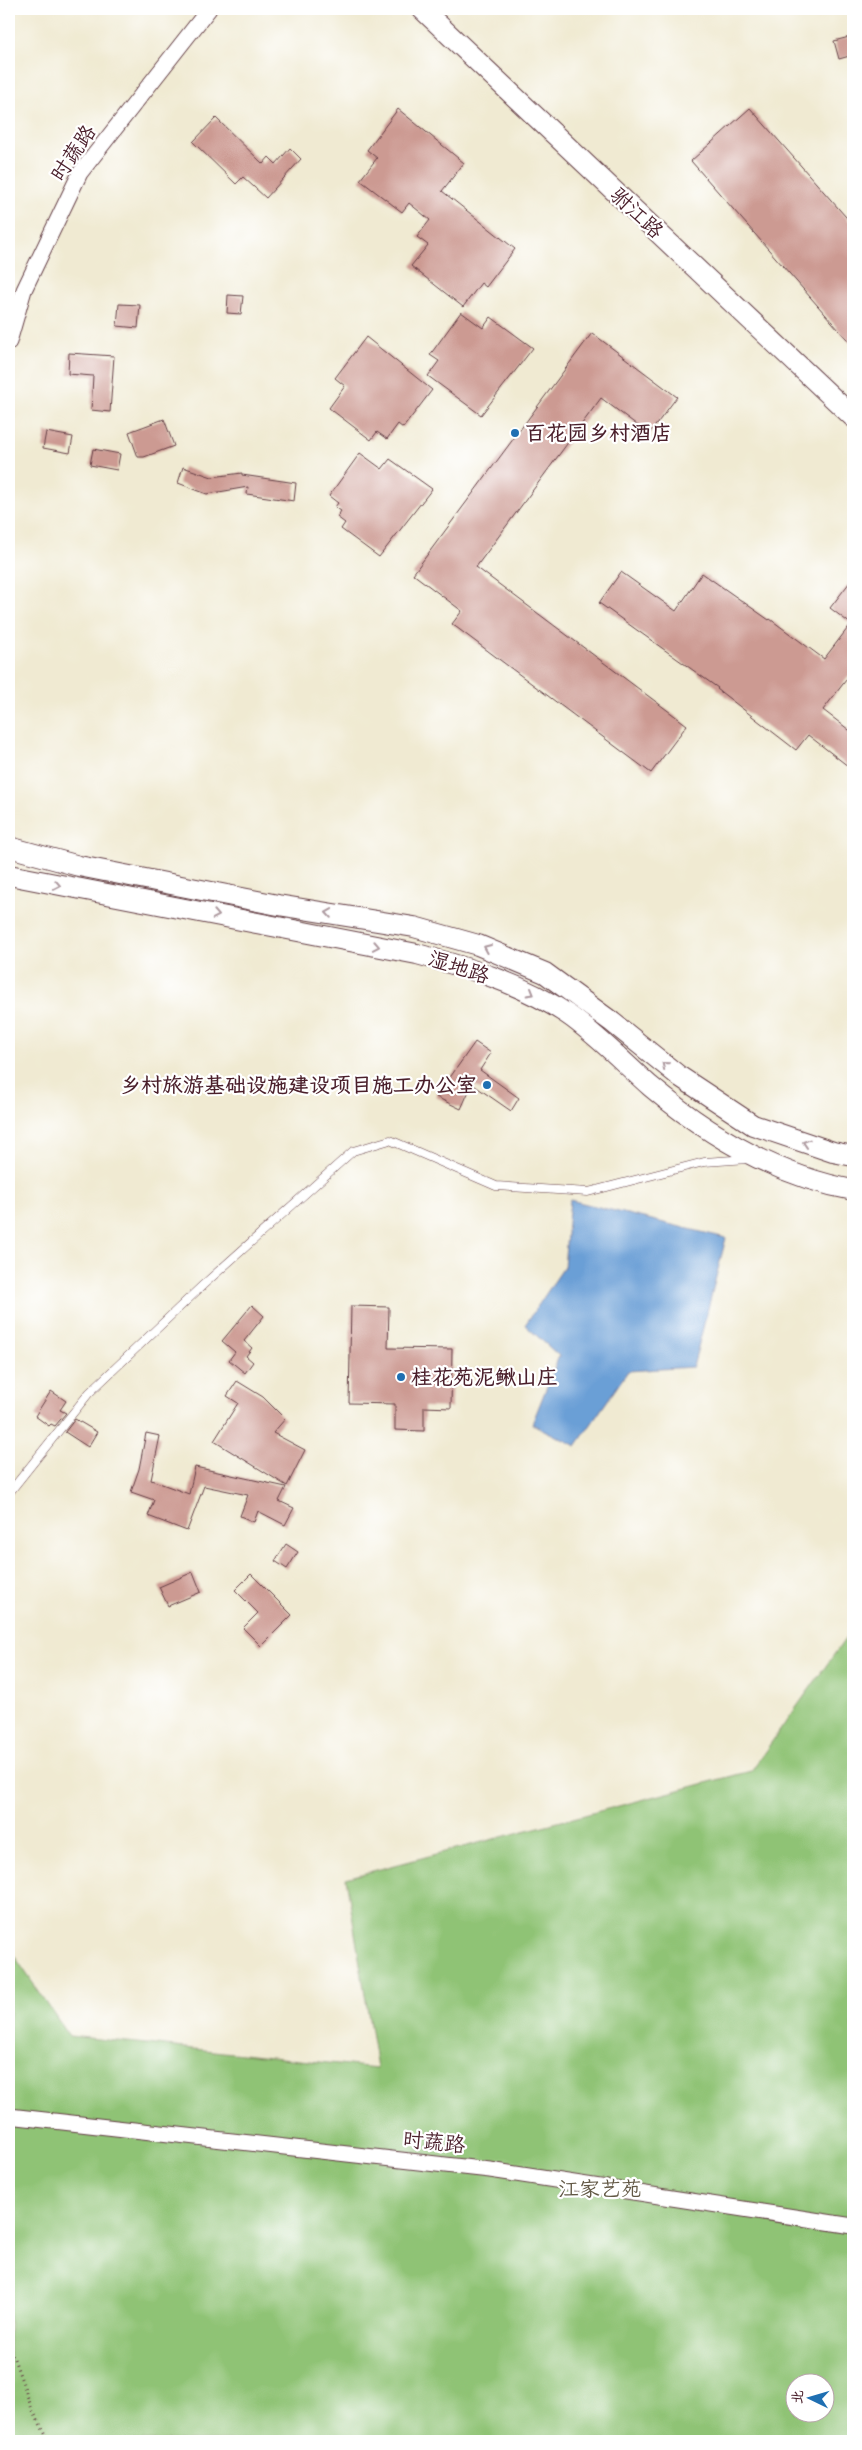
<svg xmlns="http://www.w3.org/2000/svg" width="862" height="2450" font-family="'Indie Flower','LXGW WenKai TC',sans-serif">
	<rect width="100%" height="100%" fill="#fff"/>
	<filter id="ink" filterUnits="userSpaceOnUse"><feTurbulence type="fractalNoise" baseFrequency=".02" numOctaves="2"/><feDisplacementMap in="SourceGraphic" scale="10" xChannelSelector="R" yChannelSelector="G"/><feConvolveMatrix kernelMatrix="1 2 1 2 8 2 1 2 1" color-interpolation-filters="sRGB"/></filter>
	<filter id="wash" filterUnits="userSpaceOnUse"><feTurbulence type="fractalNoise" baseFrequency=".0096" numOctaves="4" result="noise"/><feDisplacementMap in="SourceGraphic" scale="20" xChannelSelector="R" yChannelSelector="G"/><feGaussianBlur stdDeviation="1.12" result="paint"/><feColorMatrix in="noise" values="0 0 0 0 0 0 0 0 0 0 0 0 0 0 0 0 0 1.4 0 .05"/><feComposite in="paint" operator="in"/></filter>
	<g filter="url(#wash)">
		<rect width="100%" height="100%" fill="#f0ead2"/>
		<path fill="#8fc374" stroke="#6c7150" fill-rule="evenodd" d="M853,1628V2441H9V1948L69,2036L377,2068L346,1878L751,1771ZM794,2382H824V2412H794Z"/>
		<path fill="#6a9fd6" stroke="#5a5f80" d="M570,1200L726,1238L693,1367L628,1371L576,1446L532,1424L559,1356L525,1325L564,1267Z"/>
		<g id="blocks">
			<g fill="#cc9a92">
				<path d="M853,36V55L839,59L834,41Z"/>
				<path d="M750,108L853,225V346L691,161Z"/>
				<path d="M398,109L464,163L442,191L515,249L486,287L481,283L463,307L411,266L428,245L417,237L430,220L409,203L402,212L360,180L377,158L367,150Z"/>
				<path d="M216,118L263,164L269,157L276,164L290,148L301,159L266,198L243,177L236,184L193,142Z"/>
				<path d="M228,295L243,296L241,314L227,313Z"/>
				<path d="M119,304L140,305L138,328L117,326Z"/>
				<path d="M461,312L483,328L491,317L533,348L481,415L428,376L439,361L430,355Z"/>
				<path d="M592,333L677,397L649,434L601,398L476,567L687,725L651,773L452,624L462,611L413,574Z"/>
				<path d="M366,337L432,390L403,428L398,424L387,439L377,432L371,440L329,408L345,386L335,378Z"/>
				<path d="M69,353L114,356L110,412L91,410L93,376L68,374Z"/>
				<path d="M164,419L174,446L144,457H138L129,432Z"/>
				<path d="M46,432L73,437L70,453L43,448Z"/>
				<path d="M93,449L120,454L117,470L90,465Z"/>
				<path d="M360,453L382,469L390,459L432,489L379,557L341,529L345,523L337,517L341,511L335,507L338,503L329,496Z"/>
				<path d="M183,467L212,477L242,473V475L296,483L294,501L247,494L248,487L207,494L178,483Z"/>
				<path d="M621,572L676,611L702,573L769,620L770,619L824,659L851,624L830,608L853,578V671L823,710L853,733V770L808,735L796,750L717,689L718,688L599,603Z"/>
				<path d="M475,1042L491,1053L480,1070L519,1098L511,1111L472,1084L461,1109L436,1097L443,1082L446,1083Z"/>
				<path d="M252,1305L264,1316L244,1341L252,1348L246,1356L253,1362L245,1373L229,1360L235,1352L222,1341Z"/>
				<path d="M351,1306L389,1307L388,1348L452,1349L451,1408L424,1407V1431L395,1430V1404L349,1403Z"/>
				<path d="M237,1381L263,1397L285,1419L273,1433L305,1450L287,1486L214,1441L238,1403L227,1396Z"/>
				<path d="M51,1391L66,1401L60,1410L66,1413L55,1426L51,1424L49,1426L35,1416Z"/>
				<path d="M75,1419L97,1432L88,1447L65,1432Z"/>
				<path d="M146,1433L160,1436L151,1480L189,1494L195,1467L286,1487L279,1501L294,1508L285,1525L258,1511L254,1522L240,1516L248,1495L204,1486L187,1531L148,1516L154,1500L131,1492L139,1469Z"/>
				<path d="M286,1544L298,1552L287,1569L275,1561Z"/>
				<path d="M193,1572L201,1592L168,1606L159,1587Z"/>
				<path d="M251,1574L292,1615L261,1646L243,1628L258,1613L235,1590Z"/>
			</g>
		</g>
	</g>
	<g filter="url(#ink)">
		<use href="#blocks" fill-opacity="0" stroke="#633d44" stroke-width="1"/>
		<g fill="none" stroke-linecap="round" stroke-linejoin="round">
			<g stroke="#633d44" stroke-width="9">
				<path id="service" d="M9,1493L89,1393L203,1285L353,1151L390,1140L496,1186L588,1192L704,1162L748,1159"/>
			</g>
			<g stroke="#633d44" stroke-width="17">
				<g id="minor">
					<path d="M9,342L24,290L80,173L209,9"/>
					<path d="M9,2116L490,2170L853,2226"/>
				</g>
			</g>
			<g stroke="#633d44" stroke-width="22">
				<g id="tertiary">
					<path d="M422,9L853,417"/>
					<path d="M9,847L79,866L278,905L414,927L478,945L545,973L612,1022L679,1076L753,1125L833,1152L853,1156"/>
					<path d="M9,875L417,954C469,968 521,983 567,1014C595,1033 624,1063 650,1086C708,1135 777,1176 853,1190"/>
				</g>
			</g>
			<g stroke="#633d44" stroke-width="3" stroke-dasharray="1 4" stroke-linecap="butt">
				<path d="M9,2345L32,2409L49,2441"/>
				<path d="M9,2428L15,2441"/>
			</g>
			<use href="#service" stroke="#fff" stroke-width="8"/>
			<use href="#minor" stroke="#fff" stroke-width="15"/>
			<use href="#tertiary" stroke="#fff" stroke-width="20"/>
		</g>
		<defs><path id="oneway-chevron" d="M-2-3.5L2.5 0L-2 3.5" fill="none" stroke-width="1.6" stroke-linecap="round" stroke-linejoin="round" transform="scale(1.25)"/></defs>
		<g stroke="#ae9aa0">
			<use href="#oneway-chevron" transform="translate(57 885) rotate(11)"/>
			<use href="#oneway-chevron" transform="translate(329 913) rotate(-171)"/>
			<use href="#oneway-chevron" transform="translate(216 915) rotate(11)"/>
			<use href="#oneway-chevron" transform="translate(376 946) rotate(11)"/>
			<use href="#oneway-chevron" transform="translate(487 948) rotate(-157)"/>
			<use href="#oneway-chevron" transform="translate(531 993) rotate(30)"/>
			<use href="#oneway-chevron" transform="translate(665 1065) rotate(-141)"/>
			<use href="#oneway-chevron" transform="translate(806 1143) rotate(-162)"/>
		</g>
	</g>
	<g fill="#1f6fb2" stroke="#fff" stroke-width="2">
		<circle cx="515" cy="433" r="5"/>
		<circle cx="487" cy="1085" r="5"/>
		<circle cx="401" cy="1377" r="5"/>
	</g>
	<g text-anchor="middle" stroke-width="4.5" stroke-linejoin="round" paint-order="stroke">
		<g font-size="21" fill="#4a1f2b" stroke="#fff">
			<text transform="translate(73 153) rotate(-56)" y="7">时蔬路</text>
			<text transform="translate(637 213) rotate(43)" y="7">驸江路</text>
			<text transform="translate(459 967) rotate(18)" y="7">湿地路</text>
			<text transform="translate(434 2142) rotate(6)" y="7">时蔬路</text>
		</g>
		<g font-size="21" font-weight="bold" fill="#4a1f2b" stroke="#fff" text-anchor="start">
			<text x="525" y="440">百花园乡村酒店</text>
			<text x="477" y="1092" text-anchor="end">乡村旅游基础设施建设项目施工办公室</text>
			<text x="411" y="1384">桂花苑泥鳅山庄</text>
		</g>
		<g font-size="21" fill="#625845" stroke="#fff">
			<text x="600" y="2196">江家艺苑</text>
		</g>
	</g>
	<rect width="862" height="2450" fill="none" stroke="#fff" stroke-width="30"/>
	<g transform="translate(810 2398) rotate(275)"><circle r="24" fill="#ffffff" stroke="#b7a5aa"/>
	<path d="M0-4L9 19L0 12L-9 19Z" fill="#1f6fb2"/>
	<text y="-8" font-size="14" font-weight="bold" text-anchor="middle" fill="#4a1f2b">北</text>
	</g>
</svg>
